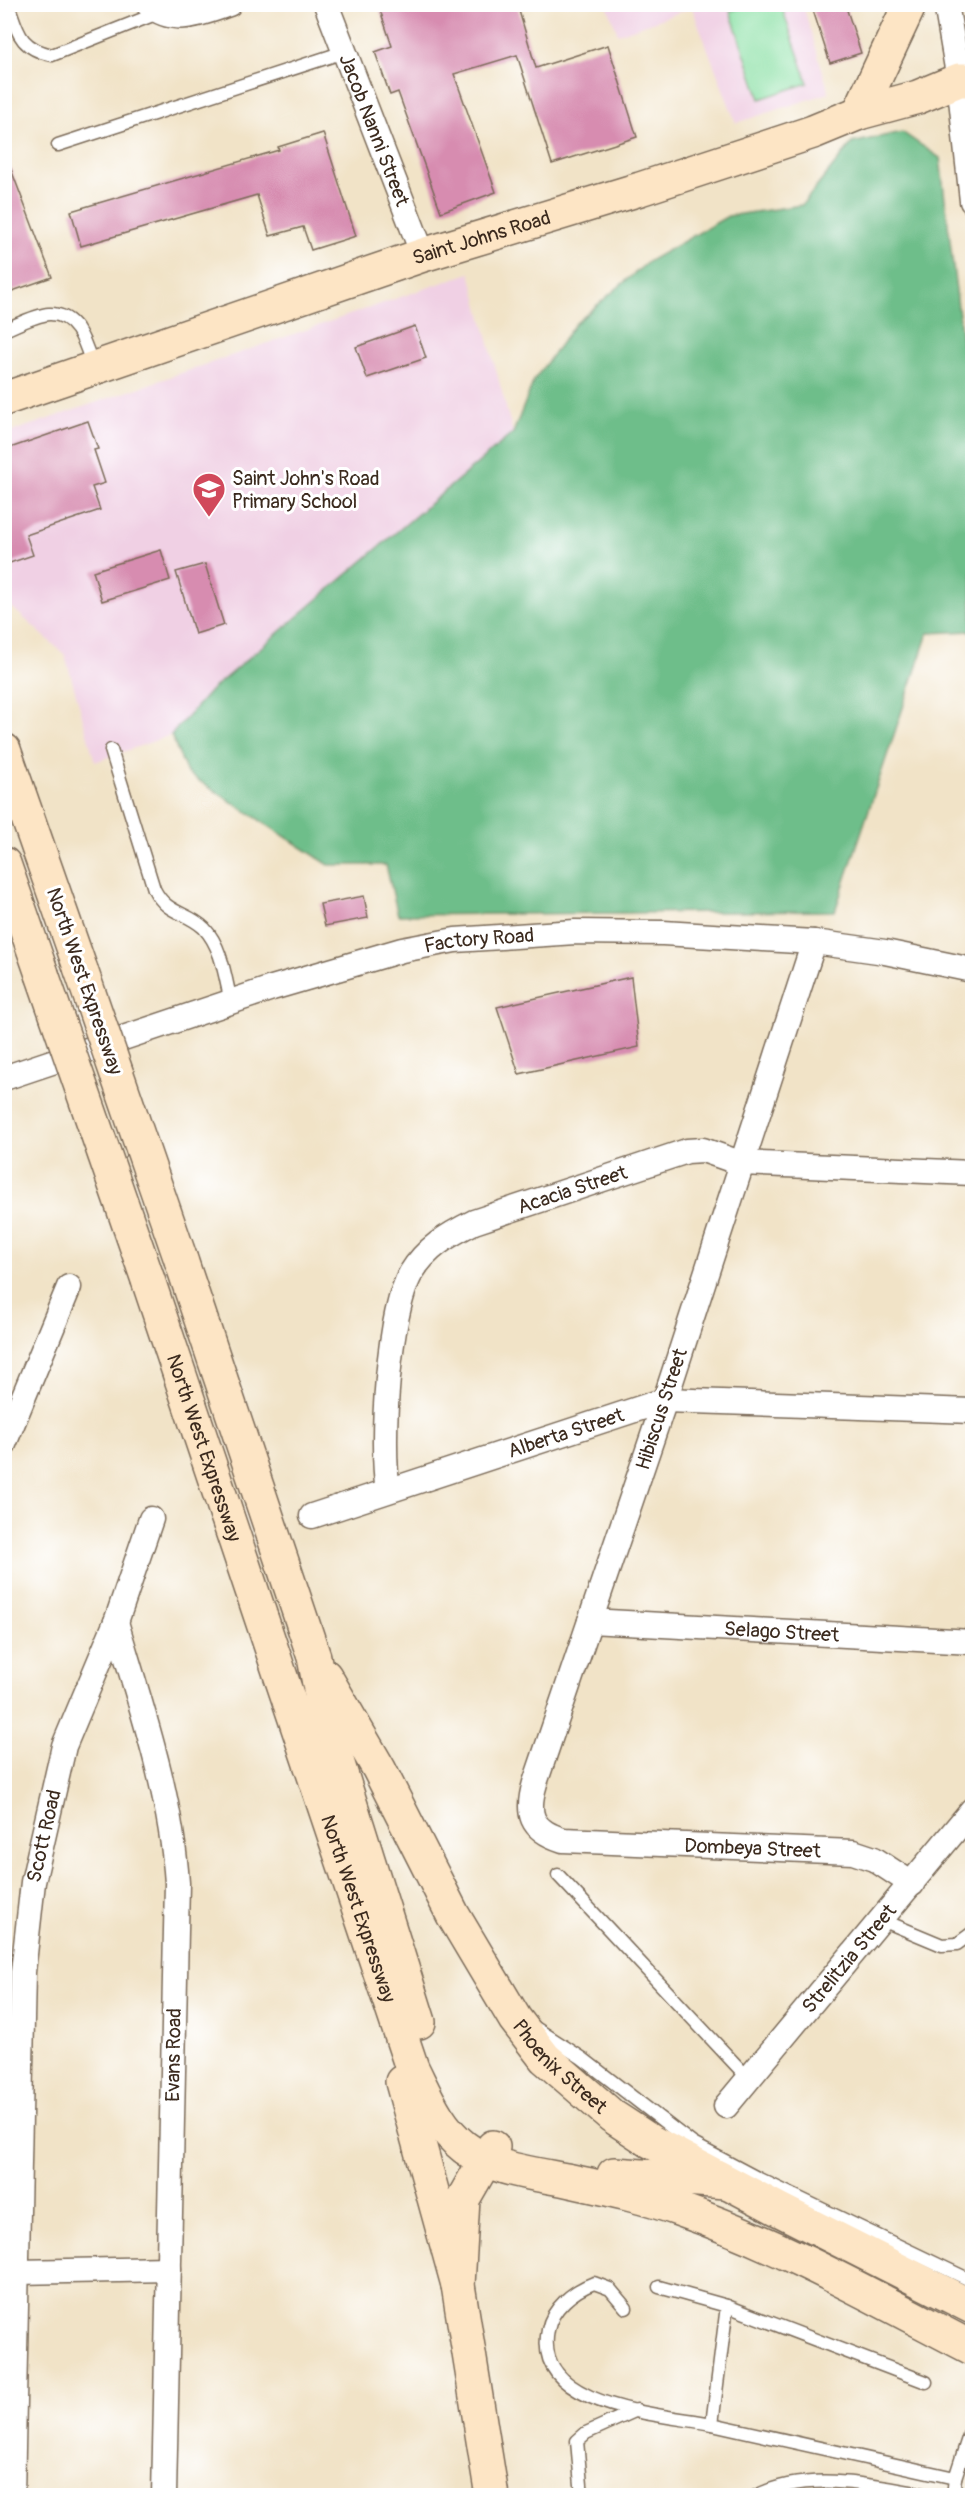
<svg xmlns="http://www.w3.org/2000/svg" width="977" height="2500" font-family="Pangolin,sans-serif">
	<rect width="100%" height="100%" fill="#fff"/>
	<filter id="ink" filterUnits="userSpaceOnUse"><feTurbulence type="fractalNoise" baseFrequency=".0167" numOctaves="2"/><feDisplacementMap in="SourceGraphic" scale="12" xChannelSelector="R" yChannelSelector="G"/><feConvolveMatrix kernelMatrix="1 2 1 2 8 2 1 2 1" color-interpolation-filters="sRGB"/></filter>
	<filter id="wash" filterUnits="userSpaceOnUse"><feTurbulence type="fractalNoise" baseFrequency=".008" numOctaves="4" result="noise"/><feDisplacementMap in="SourceGraphic" scale="24" xChannelSelector="R" yChannelSelector="G"/><feGaussianBlur stdDeviation="1.35" result="paint"/><feColorMatrix in="noise" values="0 0 0 0 0 0 0 0 0 0 0 0 0 0 0 0 0 1.4 0 .05"/><feComposite in="paint" operator="in"/></filter>
	<g filter="url(#wash)">
		<rect width="100%" height="100%" fill="#f1e3c7"/>
		<g fill="#f0d0e4">
			<path d="M607,5H803L829,93L736,123L692,8L618,34Z"/>
			<path d="M470,273L513,433L211,690L171,735L95,762L65,655L5,601V434Z"/>
		</g>
		<path fill="#89e0a4" stroke="#628561" stroke-width="1.5" d="M751,4L781,5L808,83L760,99L730,11Z"/>
		<path fill="#6ebe8a" stroke="#547454" stroke-width="1.5" d="M902,132L940,158L972,423V631L928,633L835,911L398,915L386,865H329L187,773L171,735L211,690L513,433L534,380L575,324L649,261L728,216L802,205L852,143Z"/>
		<g id="blocks">
			<g fill="#d78cb0">
				<path d="M378,4H517L536,68L608,45L637,137L552,164L517,55L454,74L496,192L441,212L398,92L390,95L375,52L392,46Z"/>
				<path d="M811,4H845L861,53L830,63Z"/>
				<path d="M323,133L356,236L311,250L303,227L270,236L257,195L81,246L71,211L279,150L278,147Z"/>
				<path d="M4,151L52,277L4,294Z"/>
				<path d="M415,326L426,358L367,378L356,347Z"/>
				<path d="M88,421L98,449L94,450L105,483L92,487L100,510L26,535L33,555L4,565V520L9,519L4,506V450Z"/>
				<path d="M161,550L170,580L102,601L93,571Z"/>
				<path d="M205,564L224,625L195,634L176,572Z"/>
				<path d="M364,896L368,918L325,926L320,904Z"/>
				<path d="M631,977L639,1047L519,1074L497,1007Z"/>
			</g>
		</g>
	</g>
	<g filter="url(#ink)">
		<use href="#blocks" fill-opacity="0" stroke="#7b6b59" stroke-width="1.5"/>
		<g fill="none" stroke-linecap="round" stroke-linejoin="round">
			<g stroke="#7b6b59" stroke-width="15">
				<g id="lane">
					<path d="M8,4C18,32 19,48 52,55L158,13"/>
					<path d="M58,145L344,52"/>
					<path d="M4,330C17,325 35,315 49,314C78,313 86,346 93,367"/>
					<path d="M111,750L154,889C167,915 186,911 204,928C222,947 225,977 231,1002"/>
					<path d="M558,1875L749,2079"/>
					<path d="M882,1920L942,1945L957,1944L972,1933"/>
					<path d="M534,2027L582,2058L693,2144L759,2179L972,2281"/>
					<path d="M659,2287L727,2306"/>
					<path d="M626,2308L610,2289L594,2283C573,2291 552,2308 548,2330C532,2408 661,2414 712,2424"/>
					<path d="M926,2382L727,2306L712,2424L955,2478"/>
					<path d="M582,2496L577,2441L586,2433L637,2410"/>
					<path d="M756,2496C808,2469 877,2486 932,2496"/>
					<path d="M953,2496L955,2478L972,2426"/>
				</g>
			</g>
			<g stroke="#7b6b59" stroke-width="27">
				<g id="street">
					<path d="M148,4C174,26 200,14 229,4"/>
					<path id="s1" d="M326,4L423,255"/>
					<path d="M946,4L959,80L972,201"/>
					<path id="s2" d="M814,942L665,1400L535,1783C526,1813 530,1830 563,1840L853,1852L874,1859L912,1884"/>
					<path id="s3" d="M4,1078L272,988L402,950L455,940L575,932L663,933L814,942L885,952L972,970"/>
					<path d="M4,1444L69,1287"/>
					<path id="s4" d="M388,1490C380,1444 388,1313 411,1273C426,1248 448,1235 474,1222L687,1151L703,1150L740,1163L972,1173"/>
					<path id="s5" d="M312,1516L665,1400L972,1411"/>
					<path id="s6" d="M590,1621L972,1642"/>
					<path d="M116,1622C141,1707 171,1793 177,1883L164,2496"/>
					<path id="s7" d="M726,2106L972,1810"/>
					<path d="M4,2282L17,2272L169,2269"/>
					<path id="s8" d="M12,2496L23,1972L33,1882L64,1746L116,1622L151,1519"/>
				</g>
			</g>
			<g stroke="#7b6b59" stroke-width="36">
				<g id="secondary">
					<path d="M859,113L910,4"/>
					<path id="s9" d="M4,399L423,255L640,189L813,132L859,113L918,97L959,80H972"/>
					<path d="M4,750L81,970"/>
					<path d="M4,864L42,974"/>
					<path d="M181,1260L314,1657L328,1732L419,2022"/>
					<path id="s10" d="M148,1280L412,2068C426,2096 438,2127 464,2147C492,2170 537,2174 571,2181C608,2189 645,2197 681,2210C782,2245 877,2299 972,2348"/>
					<path id="s11" d="M325,1676L379,1769L453,1915L515,2019L545,2058L612,2116L650,2141L778,2209L972,2307"/>
					<path d="M402,2082L458,2285"/>
					<path d="M614,2174L726,2182"/>
					<path d="M492,2496L458,2285L463,2199L493,2147"/>
				</g>
			</g>
			<use href="#lane" stroke="#fff" stroke-width="12"/>
			<use href="#street" stroke="#fff" stroke-width="24"/>
			<use href="#secondary" stroke="#fde5c5" stroke-width="33"/>
			<g stroke="#7b6b59" stroke-width="36" stroke-linecap="butt">
				<g id="secondary-bridge">
					<path d="M81,970L181,1260"/>
					<path d="M42,974L148,1280"/>
				</g>
			</g>
			<use href="#secondary-bridge" stroke="#fde5c5" stroke-width="33"/>
		</g>
	</g>
	<defs>
		<g id="school-pin" transform="scale(1.725)"><path d="M0 17L-7.5 6A9.5 9.5 0 1 1 7.5 6Z" fill="#d1495b" stroke="#fff"/><path d="M0-5L7-2L0 1L-7-2ZM-4 1L0 2.5L4 1V4Q0 6-4 4Z" fill="#fff"/></g>
	</defs>
	<g fill-rule="evenodd">
		<use href="#school-pin" x="209" y="489"/>
	</g>
	<g text-anchor="middle" stroke-width="6" stroke-linejoin="round" paint-order="stroke">
		<g font-size="20" fill="#3b2a1e" stroke="#fff">
			<text dy="7" stroke="none"><textPath href="#s1" startOffset="135">Jacob Nanni Street</textPath></text>
			<text dy="7" stroke="none"><textPath href="#s9" startOffset="504">Saint Johns Road</textPath></text>
			<text dy="7" stroke="none"><textPath href="#s3" startOffset="496">Factory Road</textPath></text>
			<text transform="translate(85 981) rotate(71)" y="7">North West Expressway</text>
			<text dy="7" stroke="none"><textPath href="#s4" startOffset="406">Acacia Street</textPath></text>
			<text transform="translate(661 1409) rotate(-72)" y="7">Hibiscus Street</text>
			<text dy="7" stroke="none"><textPath href="#s5" startOffset="267">Alberta Street</textPath></text>
			<text dy="7" stroke="none"><textPath href="#s10" startOffset="177">North West Expressway</textPath></text>
			<text dy="7" stroke="none"><textPath href="#s6" startOffset="192">Selago Street</textPath></text>
			<text dy="7" stroke="none"><textPath href="#s8" startOffset="662">Scott Road</textPath></text>
			<text dy="7" stroke="none"><textPath href="#s2" startOffset="1150">Dombeya Street</textPath></text>
			<text dy="7" stroke="none"><textPath href="#s10" startOffset="663">North West Expressway</textPath></text>
			<text dy="7" stroke="none"><textPath href="#s7" startOffset="192">Strelitzia Street</textPath></text>
			<text transform="translate(173 2055) rotate(-89)" y="7">Evans Road</text>
			<text dy="7" stroke="none"><textPath href="#s11" startOffset="458">Phoenix Street</textPath></text>
		</g>
		<g font-size="20" fill="#3b2a1e" stroke="#fff" text-anchor="start">
			<text x="232" y="485">Saint John's Road<tspan x="232" dy="23">Primary School</tspan></text>
		</g>
	</g>
	<rect width="977" height="2500" fill="none" stroke="#fff" stroke-width="24"/>
</svg>
